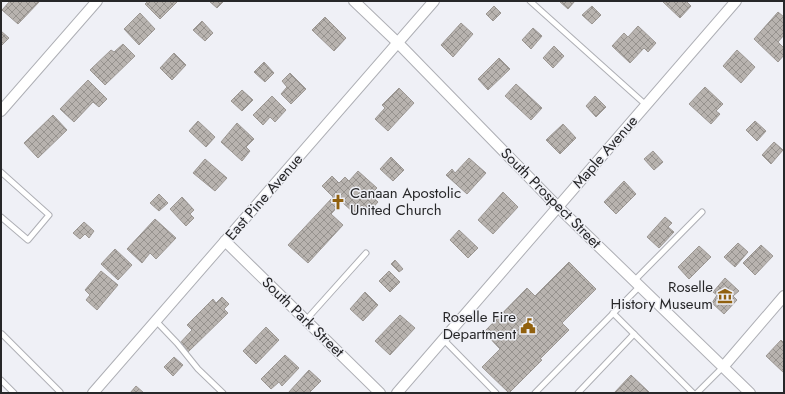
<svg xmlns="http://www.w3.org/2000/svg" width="785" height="394" font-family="Jost,sans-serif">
	<defs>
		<pattern id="building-cross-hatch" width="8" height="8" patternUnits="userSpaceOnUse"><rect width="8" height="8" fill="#b8b3af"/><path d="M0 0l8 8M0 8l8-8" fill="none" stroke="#96928e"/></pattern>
	</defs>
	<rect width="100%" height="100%" fill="#eff0f6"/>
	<g fill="url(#building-cross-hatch)" stroke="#9c9793">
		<path d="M10,1H40L18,24L2,10Z"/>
		<path d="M148,1H176L177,2L160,19L145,4Z"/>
		<path d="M209,1H224L217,8Z"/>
		<path d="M559,1H575L568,9Z"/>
		<path d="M662,1H686L691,6L680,18Z"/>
		<path d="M494,6L501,13L493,21L486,14Z"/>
		<path d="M592,6L601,15L592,24L582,15Z"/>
		<path d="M778,12L784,17V35L778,42L784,48V55L778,62L754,39Z"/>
		<path d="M140,13L155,29L139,45L124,29Z"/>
		<path d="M325,17L346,38L334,51L312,30Z"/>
		<path d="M202,21L213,33L205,41L193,30Z"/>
		<path d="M461,23L473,34L453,57L441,45Z"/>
		<path d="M638,26L656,43L648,52L644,48L630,63L612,46L624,33L628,37Z"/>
		<path d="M533,28L542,36L531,49L522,40Z"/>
		<path d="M1,31L9,38L1,46Z"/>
		<path d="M123,44L135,56L105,85L90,70L111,50L114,52Z"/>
		<path d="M554,46L564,56L553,68L543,58Z"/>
		<path d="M737,50L755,67L741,83L723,66Z"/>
		<path d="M174,53L186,65L172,80L160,68Z"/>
		<path d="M499,58L510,69L488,90L478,79Z"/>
		<path d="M264,62L274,73L265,82L254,72Z"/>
		<path d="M290,73L306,89L291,104L281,94L287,87L282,81Z"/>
		<path d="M88,80L107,99L99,107L93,102L74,122L60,109Z"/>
		<path d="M516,84L542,108L531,120L505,96Z"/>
		<path d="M705,87L723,104L716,111L720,114L711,124L689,104Z"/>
		<path d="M399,88L414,103L388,131L375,119L385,108L382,105Z"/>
		<path d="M242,90L253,100L242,111L231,101Z"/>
		<path d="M272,96L286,110L275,122L270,117L263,125L253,115Z"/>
		<path d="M595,96L606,107L596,117L586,106Z"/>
		<path d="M53,115L67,130L38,158L24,143Z"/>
		<path d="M198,121L215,137L206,147L189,131Z"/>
		<path d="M755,121L766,131L757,141L746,130Z"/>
		<path d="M237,123L254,139L246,147L250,151L242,161L221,142Z"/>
		<path d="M563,124L576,138L560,154L546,140Z"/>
		<path d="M774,142L783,150L771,164L762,155Z"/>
		<path d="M653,151L663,162L654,170L644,159Z"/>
		<path d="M391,157L404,170L393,181L380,169Z"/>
		<path d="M469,158L486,173L467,194L446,175L452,169L455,173Z"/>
		<path d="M205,159L227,178L215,191L193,173Z"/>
		<path d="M358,171L377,188L370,195L378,202L369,212L362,205L354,213L342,202L331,214L343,225L308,263L288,245L333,197L322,186L332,176L339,183L345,177L349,181Z"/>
		<path d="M624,181L636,194L616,214L604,202Z"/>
		<path d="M503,192L518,207L493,234L478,220Z"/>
		<path d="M159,194L168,203L159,211L150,203Z"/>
		<path d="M182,197L194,210L190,214L194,218L186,226L170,209Z"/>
		<path d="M665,217L672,223L668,227L674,232L659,248L647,237Z"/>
		<path d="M155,219L176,238L156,259L150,253L142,263L127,249Z"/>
		<path d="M84,222L94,231L89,238L85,234L80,239L73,233Z"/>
		<path d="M459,230L478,248L468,258L450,240Z"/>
		<path d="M738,243L748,252L735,267L724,257Z"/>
		<path d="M761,245L773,256L755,275L743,263Z"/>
		<path d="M699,246L711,257L689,279L678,267Z"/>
		<path d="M115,249L132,265L118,280L101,264Z"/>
		<path d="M395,260L403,269L399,272L391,264Z"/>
		<path d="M569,262L596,289L562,323L569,330L540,359L542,360L509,393L482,367L500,349L484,332L527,288L535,296Z"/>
		<path d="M101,271L118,285L97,310L86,300L90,295L85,290Z"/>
		<path d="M389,271L400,282L390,292L379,281Z"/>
		<path d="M725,278L739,291L733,296L737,300L724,314L712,303L717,295L713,292Z"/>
		<path d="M365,292L378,305L363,321L350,309Z"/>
		<path d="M222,297L229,304L224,309L228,313L188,352L179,344L192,330L187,325L213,299L216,303Z"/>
		<path d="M400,315L415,328L390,355L375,341Z"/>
		<path d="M266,327L279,340L256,364L243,351Z"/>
		<path d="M781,340L784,343V373L766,356Z"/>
		<path d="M285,355L299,368L282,386L279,382L271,389L261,379Z"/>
		<path d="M174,357L183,365L173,376L164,367Z"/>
		<path d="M309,370L321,381L309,393H288Z"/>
		<path d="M631,375L650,393H614Z"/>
		<path d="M136,386L144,393H130Z"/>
	</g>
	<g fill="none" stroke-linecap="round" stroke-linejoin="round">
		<g stroke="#aeafb5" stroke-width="7">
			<g id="service">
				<path d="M530,1L646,105"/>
				<path d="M1,172L49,215L28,240L1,217"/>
				<path d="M634,281L702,212"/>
				<path d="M613,313L634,334"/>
				<path d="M306,320L366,253"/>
				<path d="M156,321L177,343L198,369L223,393"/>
				<path d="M1,335L2,334L60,392L59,393"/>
				<path d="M443,339L496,393"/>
				<path d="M1,380L14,393"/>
				<path d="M535,393L640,286"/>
				<path d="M578,393L634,334L693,393"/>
				<path d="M697,393L723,367"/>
			</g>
		</g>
		<g stroke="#aeafb5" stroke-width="12">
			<g id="minor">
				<path d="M354,1L398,43L558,207L750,393"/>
				<path d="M1,111L97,1"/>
				<path d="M225,241L380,393"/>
				<path d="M723,367L784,296"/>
				<path d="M93,393L434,1"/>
				<path d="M397,393L736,1"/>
			</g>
		</g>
		<use href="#service" stroke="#fff" stroke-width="5"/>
		<use href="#minor" stroke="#fff" stroke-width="10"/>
	</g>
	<defs>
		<g id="church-bare" transform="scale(1.2)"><path d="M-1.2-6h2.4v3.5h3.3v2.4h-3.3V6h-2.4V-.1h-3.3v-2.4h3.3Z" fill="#91610f" stroke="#eff0f6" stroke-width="2.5" paint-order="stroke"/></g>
		<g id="museum-bare" transform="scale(1.2)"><path d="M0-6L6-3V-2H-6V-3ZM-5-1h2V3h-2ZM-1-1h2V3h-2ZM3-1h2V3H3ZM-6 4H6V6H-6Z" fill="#91610f" stroke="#eff0f6" stroke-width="2.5" paint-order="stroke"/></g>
		<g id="civic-bare" transform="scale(1.2)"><path d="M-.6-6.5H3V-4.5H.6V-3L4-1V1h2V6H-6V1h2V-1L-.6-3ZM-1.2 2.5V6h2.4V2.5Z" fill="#91610f" stroke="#eff0f6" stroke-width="2.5" paint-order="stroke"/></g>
	</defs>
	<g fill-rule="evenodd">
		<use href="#church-bare" x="338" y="202"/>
		<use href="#museum-bare" x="725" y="296"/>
		<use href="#civic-bare" x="528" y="326"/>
	</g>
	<g text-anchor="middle" stroke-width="3" stroke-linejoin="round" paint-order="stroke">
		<g font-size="15" fill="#272729" stroke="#eff0f6">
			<text transform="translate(605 152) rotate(-49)" y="5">Maple Avenue</text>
			<text transform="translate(264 197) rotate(-49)" y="5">East Pine Avenue</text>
			<text transform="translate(551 198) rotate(45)" y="5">South Prospect Street</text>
			<text transform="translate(303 317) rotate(44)" y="5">South Park Street</text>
		</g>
		<g font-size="15" fill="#272729" stroke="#eff0f6" text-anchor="end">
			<text x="350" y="198" text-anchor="start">Canaan Apostolic<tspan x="350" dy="17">United Church</tspan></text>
			<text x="713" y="292">Roselle<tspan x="713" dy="17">History Museum</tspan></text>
			<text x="516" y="322">Roselle Fire<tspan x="516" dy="17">Department</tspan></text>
		</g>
	</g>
	<rect width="785" height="394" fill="none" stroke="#272729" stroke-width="4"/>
</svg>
